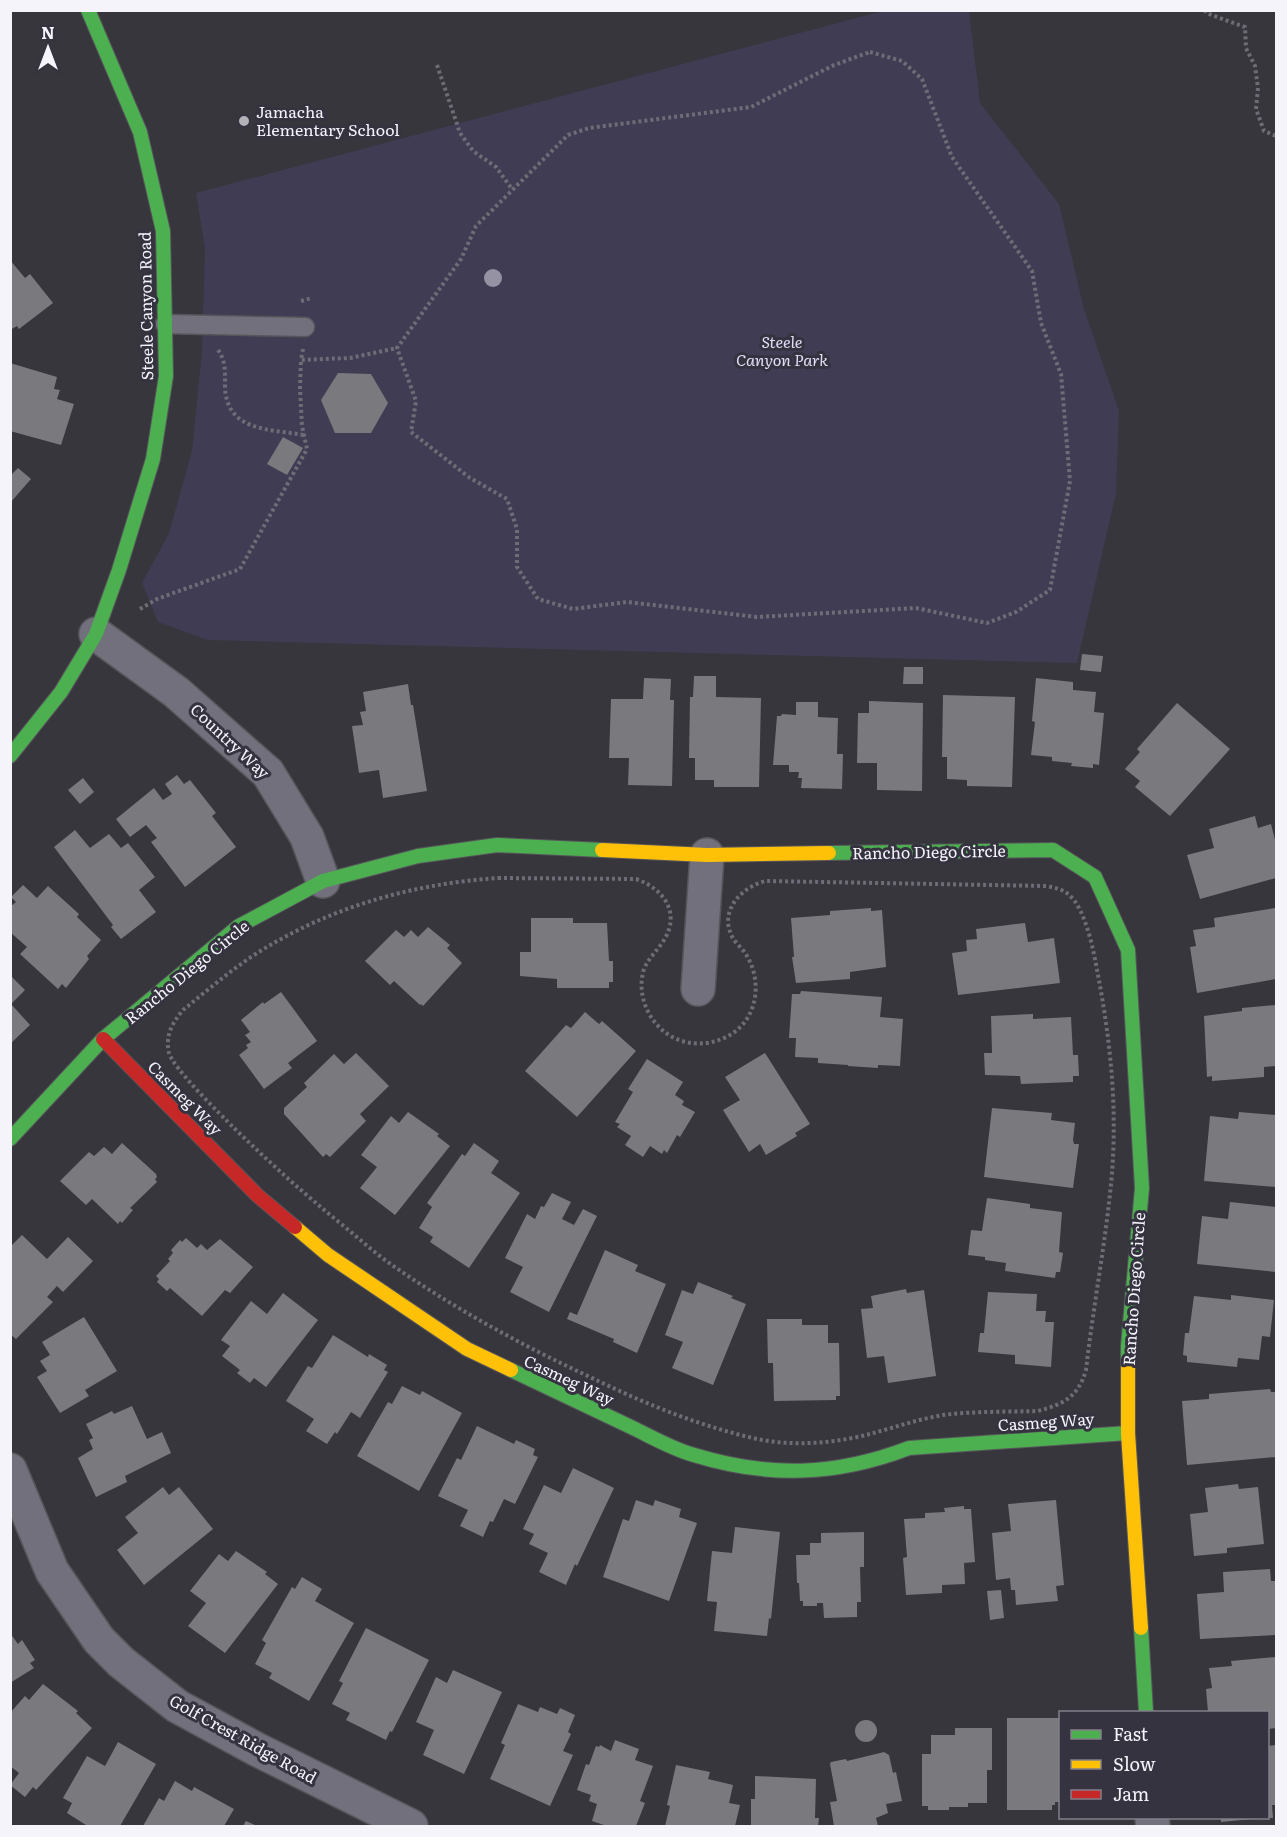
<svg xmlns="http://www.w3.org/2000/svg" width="1287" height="1837" font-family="Literata,serif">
	<rect width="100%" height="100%" fill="#37363c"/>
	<path fill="#403c53" d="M883,11H969L980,103L1059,204L1084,309L1119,411L1116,493L1077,663L208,640L158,622L142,583L169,533L192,451L202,351L205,249L196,193Z"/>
	<g fill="#7a797e">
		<path d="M10,260L25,278L30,274L53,303L19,329L17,326L10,330Z"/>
		<path d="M10,363L57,377L54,389L60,390L57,399L74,404L61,445L10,431Z"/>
		<path d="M338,373L371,374L388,403L371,433H335L321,400Z"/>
		<path d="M283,437L303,448L287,475L267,464Z"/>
		<path d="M18,468L31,479L10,503V473L12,474Z"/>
		<path d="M1082,654L1103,656L1101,672L1080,670Z"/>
		<path d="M904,667H923V684H903Z"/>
		<path d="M694,676H716V697L761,698L759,787H714V780H695V758H689L690,697H693Z"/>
		<path d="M644,678L671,679L670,700H674L672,786L628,785L629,758H609L611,699H643Z"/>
		<path d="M1036,678L1073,682V690L1096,692L1094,712L1104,713L1099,765L1093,764V768L1071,766L1072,763L1052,761V757L1031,755L1035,722L1032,721Z"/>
		<path d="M408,684L411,705H413L427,791L383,798L379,770L359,773L352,726L363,725L360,712L366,711L363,692Z"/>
		<path d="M943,695L1015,697L1012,787L967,786V780L947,779V757H942Z"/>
		<path d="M869,701L923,703L922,791L877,790V763H857L858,713H869Z"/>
		<path d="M796,702H818V717L838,718L837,754H843L842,789L801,788L802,778H798L799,772H789V765H773L777,716H781L782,714L796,715Z"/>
		<path d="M1177,703L1230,749L1170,816L1135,787L1140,781L1125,769L1140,752L1137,749Z"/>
		<path d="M177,775L184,784L190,780L216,813L212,816L236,847L185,887L151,842L157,838L146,825L130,837L116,819L154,788L163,800L172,794L165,784Z"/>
		<path d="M83,778L94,792L80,804L68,790Z"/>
		<path d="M1255,816L1258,828L1271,824L1276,844V878L1200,899L1187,855L1214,848L1209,829Z"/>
		<path d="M75,830L90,848L109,834L121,848L128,843L155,877L139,890L156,912L121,939L111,927L113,925L54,847Z"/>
		<path d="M23,885L37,898L48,886L79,914L77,917L101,940L87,956L89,959L66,988L62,984L58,989L20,954L27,947L10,932V907L16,902L11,897Z"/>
		<path d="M871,908V911L882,910L886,967L850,972V979L796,983L792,957H794L791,918L830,915V911Z"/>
		<path d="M1275,908L1276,979L1197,993L1190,947L1196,946L1193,930L1215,927L1214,918Z"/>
		<path d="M531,918H573V923H607L609,961H613V982H609V988H557V979L520,976V952H531Z"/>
		<path d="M1025,923L1028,942L1054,938L1060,983L958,995L952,953L967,951L966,940L977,939L976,929Z"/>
		<path d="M428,927L450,945L447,948L462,963L423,1006L421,1004L420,1005L394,981L390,985L365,961L396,930L404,937L411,930L418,937Z"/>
		<path d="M10,975L25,990L11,1004L30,1025L10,1044Z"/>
		<path d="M801,991L882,997L880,1017L903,1019L900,1066L878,1065V1068L848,1066V1065L818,1063V1058L795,1057L796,1038H789L792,994H800Z"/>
		<path d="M281,992L317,1041L288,1063L292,1068L264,1089L239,1055L248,1048L246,1045L251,1042L245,1035L250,1032L241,1020L263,1002L264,1004Z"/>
		<path d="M1276,1005V1066L1264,1067V1077L1212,1081V1076L1207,1077L1204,1016L1242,1011V1008Z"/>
		<path d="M585,1012L599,1024L602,1021L636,1051L577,1117L525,1071L566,1025L571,1028Z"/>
		<path d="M1033,1014V1019L1071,1017L1073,1055H1078L1079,1076H1073V1082L1021,1084L1020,1076L985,1075L984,1053H992L991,1016Z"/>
		<path d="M356,1053L389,1086L360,1114L366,1121L330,1157L326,1154L323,1157L284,1114V1108L307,1087L304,1083L334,1054L344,1064Z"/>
		<path d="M765,1053L810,1124L795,1133L797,1136L766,1155L760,1144L749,1152L723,1110L740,1100L725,1077Z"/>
		<path d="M647,1059L683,1082L675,1095L684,1101L682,1105L695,1112L680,1137L677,1135L667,1153L664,1150L662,1154L650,1146L643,1157L625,1145L631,1136L617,1127L620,1124L615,1122L633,1092L628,1089Z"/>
		<path d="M992,1108L1052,1113L1051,1120L1075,1123L1073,1140L1074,1144H1079L1073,1188L984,1177Z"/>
		<path d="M408,1112L439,1134L437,1136L450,1146L395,1215L360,1188L377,1167L361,1155L391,1116L399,1123Z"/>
		<path d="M1239,1112L1276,1115V1187L1204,1181L1210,1116L1238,1119Z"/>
		<path d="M122,1143L156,1174L157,1177L155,1179L157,1182L130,1208L133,1210L122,1223L120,1221L118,1224L92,1199L86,1205L60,1181L89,1152L94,1156L104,1147L112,1154Z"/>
		<path d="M474,1143L499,1161L491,1173L520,1193L469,1268L430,1242L433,1237L419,1228L432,1207L427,1203L462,1154L465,1156Z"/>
		<path d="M552,1193L571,1202L562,1219L574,1225L583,1209L597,1216L549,1312L510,1292L523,1267L505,1258L527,1214L535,1219L541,1206L544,1207Z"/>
		<path d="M987,1198L1030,1204V1208L1062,1212L1059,1252L1063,1253L1060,1272H1056L1055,1278L1005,1271L1006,1263L985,1260V1257L968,1255L971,1230L982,1231Z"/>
		<path d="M1230,1202L1276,1207V1272L1197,1264L1202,1216L1228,1219Z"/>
		<path d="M22,1235L47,1259L68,1237L93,1261L63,1292L57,1286L47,1297L53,1302L16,1339L10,1334V1247Z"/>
		<path d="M186,1238L197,1248L201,1244L207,1250L220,1239L253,1267L230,1293L225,1290L202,1316L170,1288L167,1291L157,1282L159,1279L156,1276L170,1261L168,1259L173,1253L171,1250L180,1240L182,1242Z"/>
		<path d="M605,1250L638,1265L635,1271L666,1284L637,1353L613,1342L614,1339L567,1319L570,1312L577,1315Z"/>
		<path d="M698,1282L733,1296L731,1298L746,1304L713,1385L672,1368L683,1342L665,1335L682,1290L693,1294Z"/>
		<path d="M906,1289L907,1293L924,1290L936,1376L888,1383L884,1356L867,1358L861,1309L873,1308L871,1296Z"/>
		<path d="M988,1292L1037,1294L1036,1311H1046L1045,1322H1054L1051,1367L1015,1364V1355L978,1352L980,1333H984Z"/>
		<path d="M283,1293L318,1320L266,1387L254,1378L250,1383L237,1373L240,1370L222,1356L230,1346L221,1340L251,1301L267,1314Z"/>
		<path d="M1231,1295L1274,1300L1270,1337L1262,1336L1259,1360L1238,1358L1237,1367L1187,1362V1356L1183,1355L1185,1333H1189L1194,1296L1231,1300Z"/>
		<path d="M84,1317L117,1371L85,1390L89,1396L60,1413L37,1377L47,1371L40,1361L50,1355L42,1342Z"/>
		<path d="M767,1319H802V1325H828V1343H839L840,1396H836V1400L774,1401L773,1363H768Z"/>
		<path d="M333,1335L368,1357L369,1354L387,1365L384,1370L388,1372L360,1418L351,1412L337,1434L335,1432L327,1444L306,1431L314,1419L286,1401L308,1366L312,1368Z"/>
		<path d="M402,1386L420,1395L422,1391L462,1413L419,1491L357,1456L388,1402L392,1404Z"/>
		<path d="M1270,1389L1271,1392H1276V1457L1187,1465L1182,1401L1209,1399V1394Z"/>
		<path d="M132,1406L147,1439L162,1432L171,1453L125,1476L127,1482L96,1497L78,1458L93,1449L89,1440L93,1438L86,1424L112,1411L114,1414Z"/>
		<path d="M477,1426L514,1444L516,1440L535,1449L533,1455L538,1457L515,1504L504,1499L493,1522L490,1521L483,1537L460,1526L468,1510L438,1496L457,1458L461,1460Z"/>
		<path d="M573,1468L614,1488L577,1566L575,1564L566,1585L539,1572L548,1553L529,1544L534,1534L523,1529L544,1485L561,1493Z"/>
		<path d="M1238,1484L1239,1489L1258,1487L1264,1544L1227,1548V1553L1194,1556L1190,1514L1208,1512L1205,1488Z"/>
		<path d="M163,1487L169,1495L179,1487L213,1529L144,1585L117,1550L138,1533L125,1517Z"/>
		<path d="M636,1500L653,1506L655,1500L681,1509L679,1517L697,1523L669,1601L603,1577L623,1519L629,1521Z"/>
		<path d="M1056,1500L1064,1585L1056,1586L1058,1601L1016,1605L1015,1590H1011L1010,1578L996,1580L992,1533L1011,1531L1008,1504Z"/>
		<path d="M964,1506V1509H971L975,1562L964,1563L965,1584L942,1585V1593L906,1595L903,1558L907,1557L904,1519L925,1518V1513L945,1512L944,1508Z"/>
		<path d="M735,1527L780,1532L771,1619L769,1618L767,1636L714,1631L717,1602L707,1601L712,1551L732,1553Z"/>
		<path d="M864,1532V1567H860L861,1602H857V1617L824,1618L823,1603H817V1606H803V1601H800L799,1583H797L796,1555H810V1543H821V1533Z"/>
		<path d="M236,1551L267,1572L265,1574L278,1584L225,1653L188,1626L206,1603L190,1591L219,1554L228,1561Z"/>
		<path d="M1270,1569L1271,1581H1276V1635L1200,1639L1197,1594L1224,1592L1223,1572Z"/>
		<path d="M302,1577L322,1589L315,1601L354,1623L309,1701L269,1678L272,1673L255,1664L266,1643L262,1640L292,1587L295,1589Z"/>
		<path d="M1001,1590L1004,1618L990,1620L987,1591Z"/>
		<path d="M366,1628L429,1660L392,1732L390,1731L386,1740L346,1720L350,1713L332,1704L343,1683L339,1681Z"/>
		<path d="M10,1633L18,1644L22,1640L35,1660L30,1663L34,1668L10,1683Z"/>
		<path d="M1276,1657V1728L1268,1729V1712H1208L1206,1689L1212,1688L1209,1668L1232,1666L1231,1661Z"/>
		<path d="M453,1670L502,1692L464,1774L423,1755L434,1730L416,1722L436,1677L447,1683Z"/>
		<path d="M43,1684L78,1711L76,1713L92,1728L36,1790L33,1787L25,1797L10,1785L19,1773L10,1766V1713L25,1696L29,1700Z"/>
		<path d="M518,1704L538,1712L540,1707L557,1714L560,1708L575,1715L568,1732L571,1734L563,1751L573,1755L550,1806L490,1779L505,1745L501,1743Z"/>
		<path d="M1007,1718H1060V1802H1055V1805H1052V1810H1007Z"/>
		<circle cx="866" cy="1731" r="11"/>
		<path d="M955,1728H992V1770H987V1803H968V1807H949V1810H928V1806H922V1754H931V1735H955Z"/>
		<path d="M615,1740L639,1749L635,1760L653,1766L640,1801L645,1803L636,1826H607L592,1821L597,1804L589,1801L591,1795L577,1790L586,1764L589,1765L596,1746L599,1747L600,1745L611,1751Z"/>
		<path d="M118,1742L156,1764L120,1826H85L86,1825L67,1813L72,1803L63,1798L87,1756L105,1766Z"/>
		<path d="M1276,1745V1805H1272L1273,1818H1268V1746Z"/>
		<path d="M884,1752L889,1755L893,1773L896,1772L902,1801L886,1804L888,1813L876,1818L878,1826H834L830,1802L837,1801L830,1764L831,1762L846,1759L847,1761Z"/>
		<path d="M676,1765L710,1772L708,1779L733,1785L729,1803L740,1805L735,1826H665L670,1806L667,1805Z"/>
		<path d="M755,1776L816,1779L815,1818H819L818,1826H751V1799H755Z"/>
		<path d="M175,1781L192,1791L194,1787L234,1809L224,1826H143L159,1798L164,1801Z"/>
		<path d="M1221,1818H1252V1819L1221,1822Z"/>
		<path d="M246,1821L257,1826H243Z"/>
	</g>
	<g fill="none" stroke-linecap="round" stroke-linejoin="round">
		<g stroke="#56555a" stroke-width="21">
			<path id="lane" d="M165,324L305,327"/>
		</g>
		<g stroke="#56555a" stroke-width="36">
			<g id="street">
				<path d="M96,634L176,692L268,773L307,837L323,881"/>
				<path d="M698,989L707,855"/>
				<path d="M10,1470L52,1571L99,1640L121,1662L177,1706L256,1749L411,1826"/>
				<path d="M1152,1818L1153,1826"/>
			</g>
		</g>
		<g stroke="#56555a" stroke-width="16">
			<g id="fast">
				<path d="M10,756L61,692L96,634L119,570L153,459L166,376L163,231L140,132L88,10"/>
				<path d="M829,853L1053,850L1095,877L1128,950L1142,1188L1128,1346V1368"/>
				<path d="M10,1139L103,1039L239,926L323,881L418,856L497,845L602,850"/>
				<path d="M511,1370C551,1389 591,1408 631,1427C652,1437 672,1449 694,1455C769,1478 836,1476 909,1448L1128,1433"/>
				<path d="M1141,1628L1146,1712"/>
			</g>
		</g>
		<g stroke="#56555a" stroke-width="16">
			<g id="slow">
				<path d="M602,850L707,855L829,853"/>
				<path d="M295,1227L328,1255L467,1349L511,1370"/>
				<path d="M1128,1368V1433L1141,1628"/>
			</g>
		</g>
		<g stroke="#56555a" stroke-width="16">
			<path id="jam" d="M103,1039L257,1195L295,1227"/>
		</g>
		<g stroke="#6e6c76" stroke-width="4" stroke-dasharray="3 3" stroke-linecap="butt">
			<path d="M1205,10L1206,13L1245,27L1246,48L1255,66L1258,88L1256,109L1264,131L1276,136"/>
			<path d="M870,52L902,61L922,79L952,157L1032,271L1041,323L1061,374L1070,481L1050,590L1016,612L987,623L916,608L757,617L627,602L573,609L538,599L517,567V529L507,499L470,478L411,432L416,401L397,348L461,259L476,226L568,135L589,128L751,107L834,65Z"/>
			<path d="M437,65L460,133L473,151L496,167L512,189"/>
			<path d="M301,301L312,298"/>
			<path d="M303,349L301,360L350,358L397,348"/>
			<path d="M218,350C226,361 225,373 225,386C226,432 270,429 304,435"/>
			<path d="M140,609L157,599L240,569L307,449L302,426L300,388L301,360"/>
			<path d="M498,878L636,879C665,889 682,915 662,943C656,952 648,959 644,969C635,998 652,1030 679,1040C696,1046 713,1044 728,1036C757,1021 763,983 747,956C743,948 734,943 731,934C720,909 743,886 766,881L1047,886C1055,888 1062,889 1068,894C1086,908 1094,953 1098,975C1111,1044 1118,1113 1111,1184C1105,1246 1093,1308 1086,1370C1078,1397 1064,1404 1038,1411C1007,1412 974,1411 943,1415C920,1419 899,1426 877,1432C840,1443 795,1447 757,1439C699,1426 643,1403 590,1377C519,1344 448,1305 385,1260C369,1248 355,1235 340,1223C302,1192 269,1162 234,1128C221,1115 173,1068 169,1053C165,1036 172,1023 183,1010C204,993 225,975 248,959C323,909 409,884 498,878Z"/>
		</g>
		<use href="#lane" stroke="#72707c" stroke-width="18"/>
		<use href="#street" stroke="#72707c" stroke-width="33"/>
		<use href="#fast" stroke="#4caf50" stroke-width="14"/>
		<use href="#slow" stroke="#ffc107" stroke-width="14"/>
		<use href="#jam" stroke="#c62828" stroke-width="14"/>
	</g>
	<circle fill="#9492a3" cx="493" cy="278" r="9"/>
	<circle fill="#b2b2b8" stroke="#35333f" stroke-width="2" cx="244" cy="121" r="6"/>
	<g text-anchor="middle" stroke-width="6" stroke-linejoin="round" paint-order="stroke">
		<g font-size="16" fill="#f5f4fb" stroke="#35333f" text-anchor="start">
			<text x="256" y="118">Jamacha<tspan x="256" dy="18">Elementary School</tspan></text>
		</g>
		<g font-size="16" fill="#f5f4fb" stroke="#35333f">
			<text transform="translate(146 306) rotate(-91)" y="6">Steele Canyon Road</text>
			<text transform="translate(230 741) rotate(43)" y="6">Country Way</text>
			<text transform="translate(929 852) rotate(-1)" y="6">Rancho Diego Circle</text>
			<text transform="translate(187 972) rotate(-39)" y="6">Rancho Diego Circle</text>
			<text transform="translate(185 1098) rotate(45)" y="6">Casmeg Way</text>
			<text transform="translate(1134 1289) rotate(-86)" y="6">Rancho Diego Circle</text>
			<text transform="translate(569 1380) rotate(25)" y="6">Casmeg Way</text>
			<text transform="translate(1046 1422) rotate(-4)" y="6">Casmeg Way</text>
			<text transform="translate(243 1739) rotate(29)" y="6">Golf Crest Ridge Road</text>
		</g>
		<g font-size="16" font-style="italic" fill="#e0ddf7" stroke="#35333f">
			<text x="782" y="348">Steele<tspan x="782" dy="18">Canyon Park</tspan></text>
		</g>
	</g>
	<rect width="1287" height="1837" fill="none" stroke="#f5f4fb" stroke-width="24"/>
	<rect x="1059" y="1711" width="210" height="108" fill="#35333f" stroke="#82808a" stroke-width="1.5"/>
	<rect x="1071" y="1730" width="30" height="9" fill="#4caf50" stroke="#82808a" stroke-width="1.5"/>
	<text x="1113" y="1741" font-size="18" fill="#f5f4fb">Fast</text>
	<rect x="1071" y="1760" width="30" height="9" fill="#ffc107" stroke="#82808a" stroke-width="1.5"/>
	<text x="1113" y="1771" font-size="18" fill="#f5f4fb">Slow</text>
	<rect x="1071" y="1790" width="30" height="9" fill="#c62828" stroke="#82808a" stroke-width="1.5"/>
	<text x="1113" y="1801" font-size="18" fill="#f5f4fb">Jam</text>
	<g transform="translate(48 48)" stroke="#35333f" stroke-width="4.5" paint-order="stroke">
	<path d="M0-4.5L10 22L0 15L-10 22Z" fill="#f5f4fb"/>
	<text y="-9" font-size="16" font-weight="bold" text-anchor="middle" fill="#f5f4fb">N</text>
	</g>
</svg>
